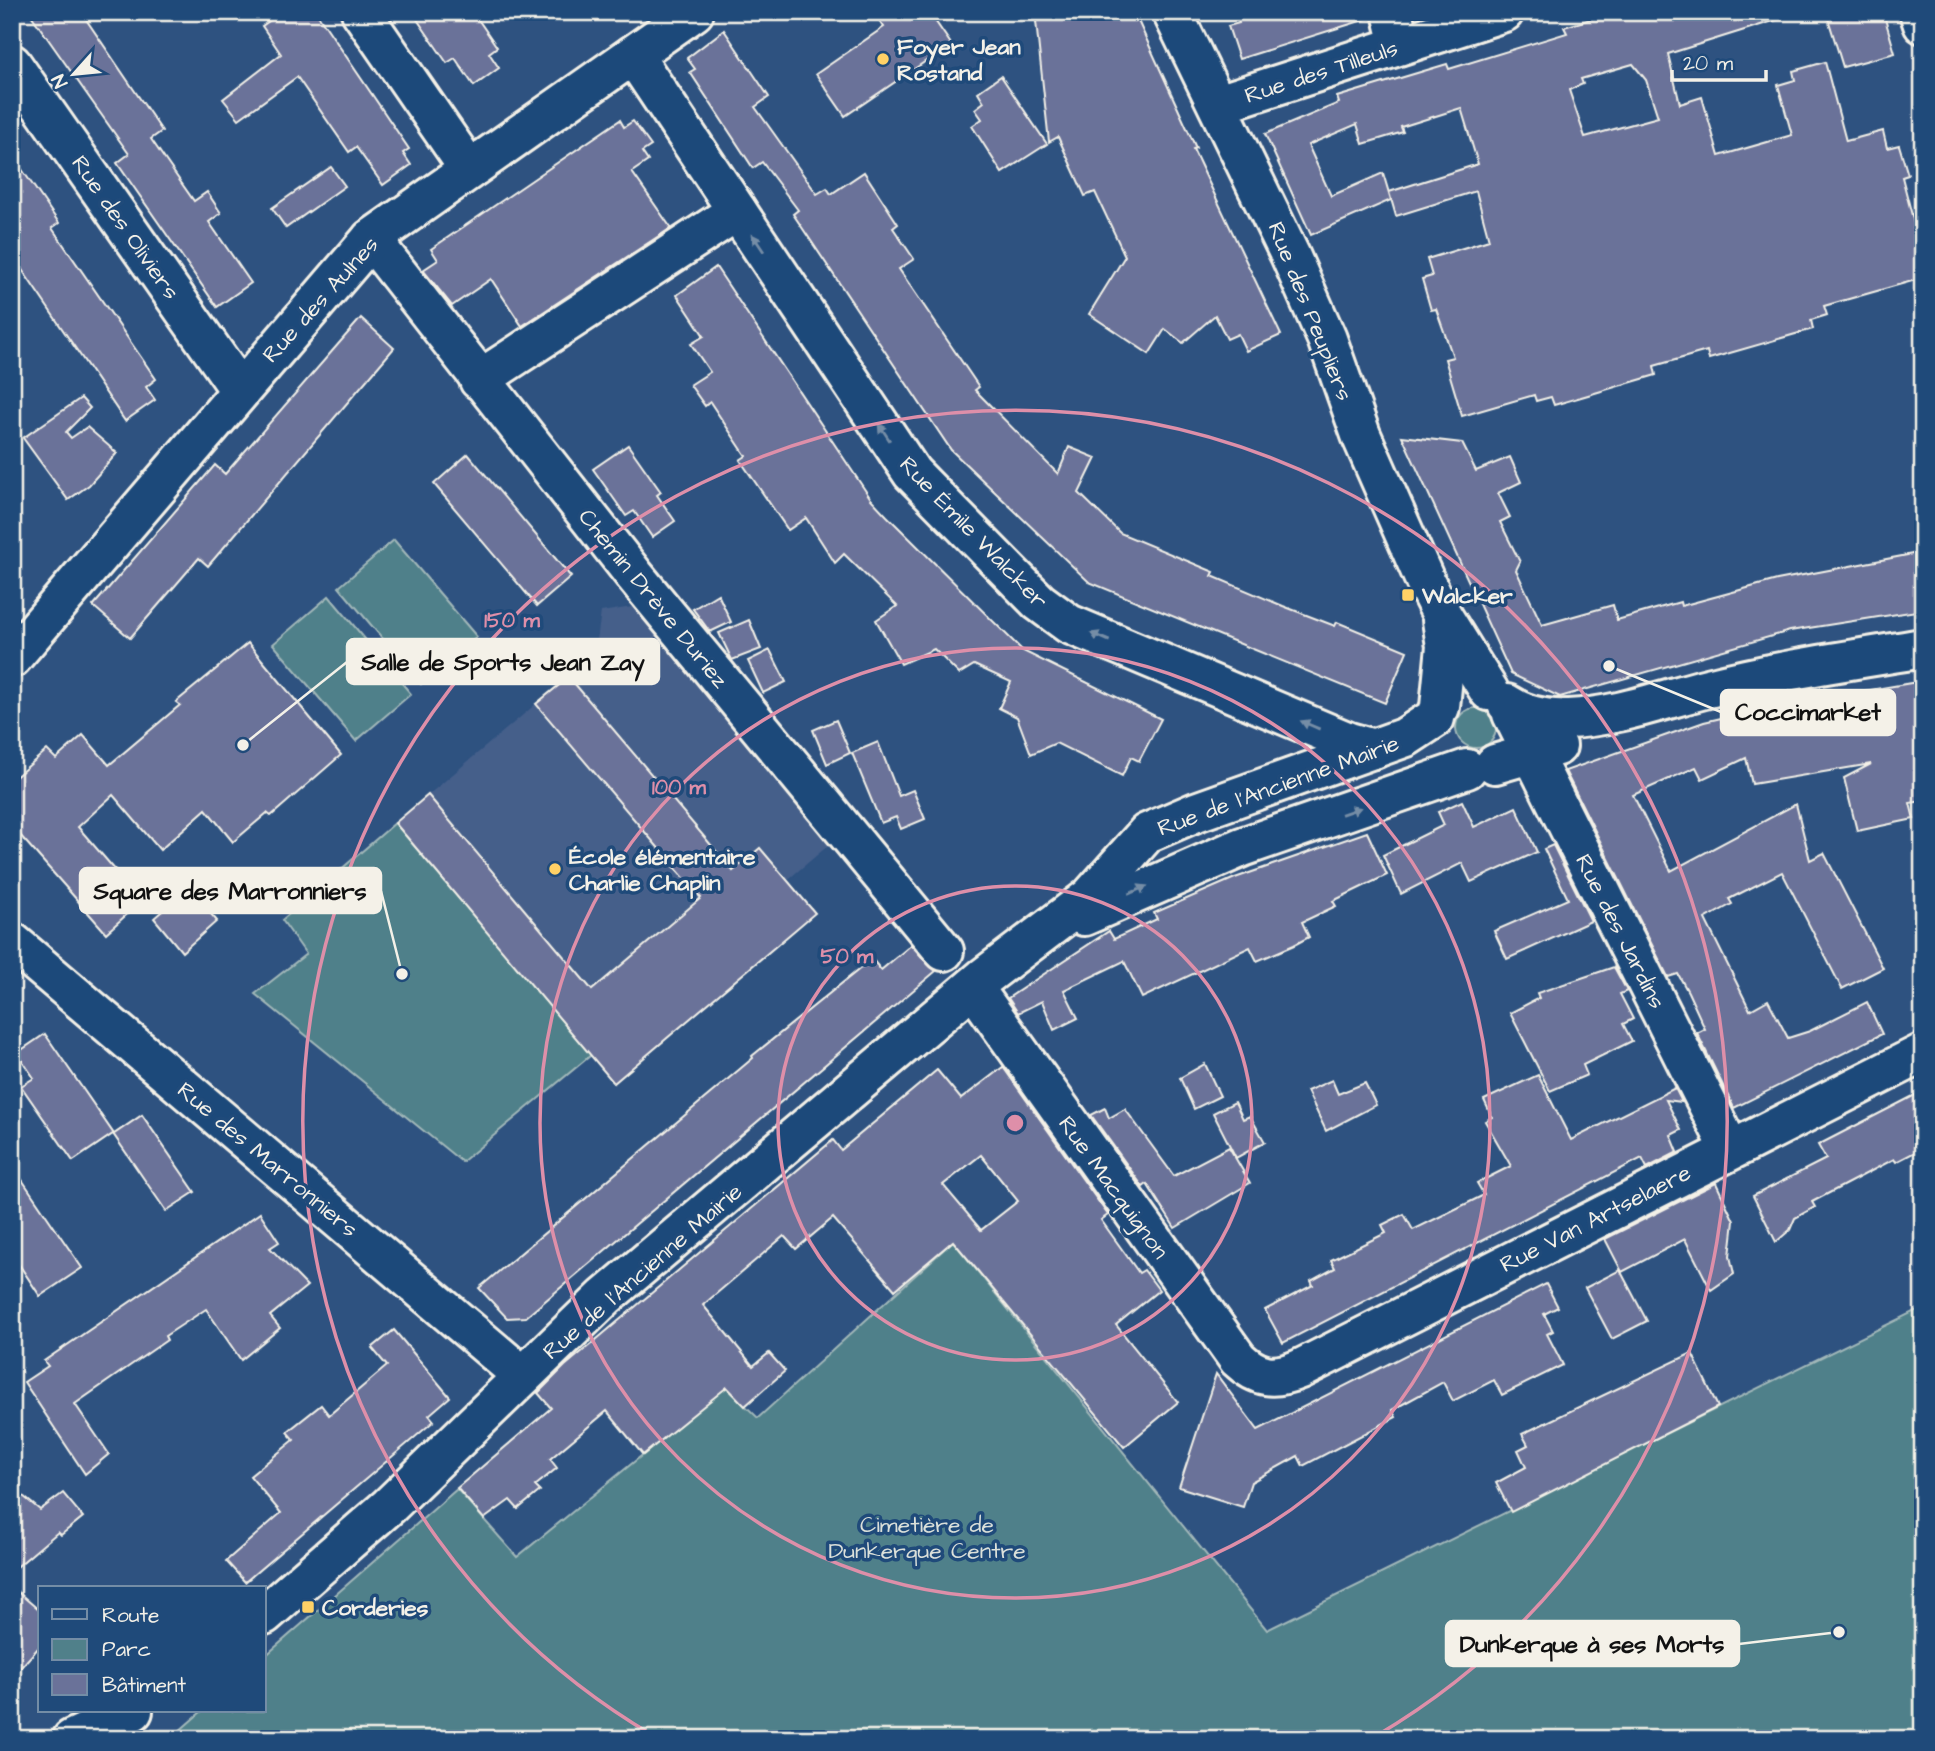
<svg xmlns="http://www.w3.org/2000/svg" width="1935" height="1751" font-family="'Architects Daughter',sans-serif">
	<rect width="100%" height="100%" fill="#2e5280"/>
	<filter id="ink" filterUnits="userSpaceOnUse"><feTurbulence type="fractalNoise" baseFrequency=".0143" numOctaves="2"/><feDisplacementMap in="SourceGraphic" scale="14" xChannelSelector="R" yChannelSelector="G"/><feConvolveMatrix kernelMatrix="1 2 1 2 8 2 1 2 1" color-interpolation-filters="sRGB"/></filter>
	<g filter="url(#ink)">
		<path fill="#445f8a" d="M645,605L836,839L586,1050L395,823L595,654L601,612Z"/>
		<g fill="#50808a" stroke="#a2b8b9" stroke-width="2">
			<path d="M394,540L477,637L421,684L339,587Z"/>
			<path d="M329,596L411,694L356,741L273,644Z"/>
			<circle cx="1476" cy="728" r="20"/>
			<path d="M395,823L591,1055L462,1162L255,994L306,954L282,920Z"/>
			<path d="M953,1241L1267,1630L1923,1307V1739H170L202,1711H264V1657L457,1489L517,1557L726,1387L758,1418Z"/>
		</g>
		<g fill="#6a7299" stroke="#f4f1e8" stroke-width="2" fill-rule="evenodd">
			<path d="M29,12H81L162,131L151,139L166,161L194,201L207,192L221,213L209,222L251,283L217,307L117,163L129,154Z"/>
			<path d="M282,12H316L409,149L403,153L411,165L383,185L356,147L349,152L297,77L239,119L223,99L281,54L262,26Z"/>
			<path d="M412,12H473L497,47L489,53L499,68L474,86L455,58L447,63Z"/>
			<path d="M873,12H929L951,44L845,116L816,74L884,27Z"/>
			<path d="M1035,12H1134L1196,148L1193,149L1281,335L1246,351L1238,334L1227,339L1215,315L1183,343L1165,329L1149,354L1089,314L1125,256L1095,192L1085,196L1058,137L1049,142Z"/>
			<path d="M1236,12H1369L1370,18L1239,59L1228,26L1239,23Z"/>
			<path d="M1614,12H1782L1783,18L1668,54L1680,104L1702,97L1719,156L1792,135L1778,85L1795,80L1793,71L1825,62L1846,141L1883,131L1887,148L1899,145L1908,175L1902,177L1915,227L1923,225V278L1824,306L1827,315L1811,320L1813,329L1709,359L1707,351L1654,366L1656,375L1554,405L1551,397L1536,401L1534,395L1462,416L1445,359L1453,357L1436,309L1431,310L1422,279L1432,276L1427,259L1489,240L1476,191L1396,216L1389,192L1478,164L1461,108L1401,127L1403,132L1363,144L1357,124L1308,145L1331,196L1383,173L1391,200L1311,235L1265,134L1339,103L1337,97L1447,64L1449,69L1567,33L1564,27ZM1633,64L1646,80L1658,117L1585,137L1569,90L1583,84L1581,79Z"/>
			<path d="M1826,12H1883L1895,53L1843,67Z"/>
			<path d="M724,30L769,97L755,107L817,194L827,188L831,194L864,172L898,224L893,228L914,259L899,269L979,387L975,390L1058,474L1069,447L1096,458L1079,493L1120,533L1214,572L1212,576L1283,606L1335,626L1337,622L1407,651L1385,703L1089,582L951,450L793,214L798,210L762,162L753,168L690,72L695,69L687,58Z"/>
			<path d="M1001,76L1047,144L1002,173L972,126L982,119L975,109L984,102L978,92Z"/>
			<path d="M620,120L624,127L633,121L651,146L642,152L648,161L632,172L671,228L522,326L491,279L452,306L423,270L438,260L431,249Z"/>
			<path d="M12,155L59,223L52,228L156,379L146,387L155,400L125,421L12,255Z"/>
			<path d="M331,167L345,186L286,228L272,208Z"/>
			<path d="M716,267L871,499L887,516L1023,651L1161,719L1139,761L1131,757L1122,776L1056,743L1031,754L1017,717L999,708L1011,682L974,665L959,674L934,649L901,664L876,620L897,606L844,554L835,563L806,518L788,530L740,460L746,456L710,402L705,406L690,385L710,372L691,344L704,336L677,295Z"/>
			<path d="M361,318L394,348L208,566L199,558L130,638L93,606L215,465L225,474Z"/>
			<path d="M81,398L90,408L66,432L71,438L87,427L117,453L89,485L68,500L23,438Z"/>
			<path d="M1402,436L1462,443L1476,471L1510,457L1521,482L1498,493L1510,517L1500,522L1520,562L1516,570L1542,625L1613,605L1617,620L1680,602L1681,606L1777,580L1923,552V610L1790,631L1560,697L1511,674Z"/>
			<path d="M628,445L661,492L657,495L675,521L652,537L634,511L626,516L593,469Z"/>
			<path d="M468,454L571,577L537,606L434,484Z"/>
			<path d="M718,594L731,622L710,632L693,609Z"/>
			<path d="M749,620L761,649L732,660L719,633Z"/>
			<path d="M248,643L341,755L271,816L267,813L233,842L206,809L160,850L113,795L78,827L142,901L106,933L12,826V780L47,750L56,759L83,735L109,765L180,705L176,702Z"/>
			<path d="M770,650L786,682L763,693L748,661Z"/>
			<path d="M569,677L733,871L760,848L815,913L614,1083L395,823L428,795L592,990L701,898L536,704Z"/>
			<path d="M1923,681V801L1910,803L1914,819L1857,831L1844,778L1871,764L1752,784L1746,758L1702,779L1696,767L1633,795L1671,871L1796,804L1810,860L1824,853L1883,968L1842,989L1782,872L1729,899L1732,904L1705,919L1750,1010L1768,1000L1788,1038L1810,1031L1867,1002L1882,1034L1734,1108L1697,1033L1705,1029L1688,992L1678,974L1668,977L1565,771L1704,722L1799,700L1800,702Z"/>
			<path d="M836,720L850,753L827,764L813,730Z"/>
			<path d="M878,742L899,796L913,790L925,819L901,829L896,817L881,823L852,753Z"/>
			<path d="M1462,801L1474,827L1516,807L1537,852L1471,882L1462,863L1401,894L1383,855L1444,825L1438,812Z"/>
			<path d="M1367,832L1387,875L1333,901L1336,906L1302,922L1309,937L1294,945L1257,961L1250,947L1142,998L1124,961L1064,990L1078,1018L1054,1030L1042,1001L1018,1013L1008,998L1109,931L1114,939L1157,919L1154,913L1235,878Z"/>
			<path d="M1553,845L1591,921L1507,959L1494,931L1568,899L1544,849Z"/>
			<path d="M184,892L192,903L198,899L217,921L182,952L154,918Z"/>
			<path d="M911,945L936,971L526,1317L507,1318L479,1288L753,1058L752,1056L872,959L881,970Z"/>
			<path d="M1614,967L1627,991L1620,994L1633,1019L1623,1024L1632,1041L1583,1065L1587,1075L1550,1091L1510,1013L1539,998L1537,993Z"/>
			<path d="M45,1034L114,1134L142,1115L195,1192L166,1211L113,1134L73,1161L21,1086L34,1078L17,1053Z"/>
			<path d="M1205,1064L1220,1096L1194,1109L1180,1078Z"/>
			<path d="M1003,1067L1108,1215L1101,1220L1139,1273L1144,1270L1159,1290L1116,1325L1178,1402L1124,1447L953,1241L895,1290L833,1218L796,1249L784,1236L703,1305L753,1366L769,1353L785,1371L745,1406L727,1387L643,1455L607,1411L550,1459L557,1468L535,1486L540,1491L518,1509L510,1500L484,1519L457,1488L551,1408L538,1393L565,1366L833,1140L841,1150L937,1070L961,1099ZM981,1155L1018,1201L981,1230L943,1185Z"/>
			<path d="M1538,1075L1571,1140L1675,1088L1682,1102L1666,1100L1681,1130L1671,1135L1678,1152L1647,1168L1642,1158L1283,1343L1265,1310L1313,1285L1311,1281L1335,1268L1331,1260L1386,1233L1382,1225L1404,1214L1413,1230L1484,1195L1477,1183L1511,1166L1485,1121L1492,1117L1484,1100Z"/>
			<path d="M1332,1080L1338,1094L1365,1083L1376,1105L1326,1131L1307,1091Z"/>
			<path d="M1923,1091V1148L1896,1162L1894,1159L1812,1202L1815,1207L1795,1218L1790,1230L1776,1242L1753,1196L1826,1159L1818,1145Z"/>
			<path d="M1235,1102L1243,1119L1250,1116L1265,1142L1236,1158L1213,1113Z"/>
			<path d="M1105,1108L1109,1118L1125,1109L1174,1176L1229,1147L1250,1183L1175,1228L1147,1184L1143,1187L1091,1115Z"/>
			<path d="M12,1165L82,1268L40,1296L12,1254Z"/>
			<path d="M1716,1183L1734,1221L1730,1256L1734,1274L1711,1290L1685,1239L1622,1272L1605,1239Z"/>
			<path d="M260,1213L279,1242L270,1248L307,1286L270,1316L280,1328L241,1360L206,1309L165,1336L167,1340L75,1404L109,1454L85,1474L24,1382L48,1366L44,1361Z"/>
			<path d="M1620,1270L1647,1321L1612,1339L1585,1288Z"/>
			<path d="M1546,1284L1558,1307L1544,1314L1553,1331L1547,1334L1563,1365L1502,1395L1494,1380L1453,1401L1443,1382L1392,1410L1396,1417L1303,1466L1298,1456L1251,1482L1243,1507L1179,1487L1216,1374L1258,1430Z"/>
			<path d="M394,1330L450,1397L429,1415L434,1421L245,1582L226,1561L281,1513L250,1476L294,1440L287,1432L321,1405L329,1415L387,1366L372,1348Z"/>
			<path d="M1692,1353L1718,1407L1511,1512L1496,1483L1526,1467L1518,1450L1528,1445L1522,1434Z"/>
			<path d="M12,1487L40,1510L63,1493L83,1517L61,1535L58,1532L12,1571Z"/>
			<path d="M12,1587L40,1611V1646L12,1677Z"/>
		</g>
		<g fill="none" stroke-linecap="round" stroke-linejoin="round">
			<g stroke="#f4f1e8" stroke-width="44">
				<g id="street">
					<path d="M361,12L469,169"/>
					<path d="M1172,12L1290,255L1327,339L1361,435L1426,583L1442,615L1489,691"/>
					<path d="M1392,12L1400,45"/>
					<path d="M1919,12L1923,24"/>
					<path d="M633,55L912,473L1039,602L1069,624L1349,742L1374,749"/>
					<path d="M12,64L240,390"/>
					<path d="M1218,104L1504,12"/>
					<path d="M371,239L635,576L944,951"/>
					<path d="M479,380L737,211"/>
					<path d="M12,658L371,239L694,12"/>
					<path d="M1507,704C1525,716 1546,720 1568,719C1616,717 1661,700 1708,688C1779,670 1851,660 1923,648"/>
					<path d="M1440,707L1446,646L1442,620"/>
					<path d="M1512,714L1730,1149"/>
					<path d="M1495,764L1557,746"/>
					<path d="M1084,916L1242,847L1467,769"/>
					<path d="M12,942L523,1376"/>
					<path d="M973,987L1238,1359C1258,1378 1274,1380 1300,1369L1923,1053"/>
					<path d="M264,1615L389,1506L605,1297L983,978L1090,897L1147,833L1196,812L1406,737L1435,718"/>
					<path d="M72,1739L133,1711"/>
				</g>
			</g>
			<use href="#street" stroke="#1f4a7a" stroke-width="38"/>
		</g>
		<defs><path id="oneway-solid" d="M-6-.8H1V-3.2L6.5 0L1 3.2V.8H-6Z" transform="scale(1.75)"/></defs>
		<g fill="#748da6">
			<use href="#oneway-solid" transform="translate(758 243) rotate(-124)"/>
			<use href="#oneway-solid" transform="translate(884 432) rotate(-124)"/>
			<use href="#oneway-solid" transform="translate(1100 637) rotate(-157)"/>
			<use href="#oneway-solid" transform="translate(1310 725) rotate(-157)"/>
			<use href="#oneway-solid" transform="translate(1351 811) rotate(-19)"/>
			<use href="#oneway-solid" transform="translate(1138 890) rotate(-23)"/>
		</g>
	</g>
	<g fill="none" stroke="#de8fa9" stroke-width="3.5">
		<circle cx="1015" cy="1123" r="237"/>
		<circle cx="1015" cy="1123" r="475"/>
		<path d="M654 1736A712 712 0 1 1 1376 1736"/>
	</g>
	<g fill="#ffd166" stroke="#1f4a7a" stroke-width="2.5">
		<circle cx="883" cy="59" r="7"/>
		<rect x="1401" y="588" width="14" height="14" rx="3.5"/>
		<circle cx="555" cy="869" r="7"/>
		<rect x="301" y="1600" width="14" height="14" rx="3.5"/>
	</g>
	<g text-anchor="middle" stroke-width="7" stroke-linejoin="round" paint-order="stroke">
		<g font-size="23" font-weight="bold" fill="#f4f1e8" stroke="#1f4a7a" text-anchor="start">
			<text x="897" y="54">Foyer Jean<tspan x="897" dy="26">Rostand</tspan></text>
			<text x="1422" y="603">Walcker</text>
			<text x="569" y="864">École élémentaire<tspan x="569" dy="26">Charlie Chaplin</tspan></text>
			<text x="322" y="1615">Corderies</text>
		</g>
		<g font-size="23" fill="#f4f1e8" stroke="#1f4a7a">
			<text transform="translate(1321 71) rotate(-18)" y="8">Rue des Tilleuls</text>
			<text transform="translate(126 227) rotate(55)" y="8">Rue des Oliviers</text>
			<text transform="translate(320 299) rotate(-48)" y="8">Rue des Aulnes</text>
			<text transform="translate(1311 311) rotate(68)" y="8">Rue des Peupliers</text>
			<text transform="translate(974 532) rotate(46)" y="8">Rue Émile Walcker</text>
			<text transform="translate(654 598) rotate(51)" y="8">Chemin Drève Duriez</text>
			<text transform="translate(1278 785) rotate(-20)" y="8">Rue de l'Ancienne Mairie</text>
			<text transform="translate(1621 931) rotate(63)" y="8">Rue des Jardins</text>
			<text transform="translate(268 1159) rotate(40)" y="8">Rue des Marronniers</text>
			<text transform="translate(1114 1187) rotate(54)" y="8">Rue Macquignon</text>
			<text transform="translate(1595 1218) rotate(-27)" y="8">Rue Van Artselaere</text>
			<text transform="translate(642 1271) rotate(-41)" y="8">Rue de l'Ancienne Mairie</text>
		</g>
		<g font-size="23" fill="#dbe0da" stroke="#1f4a7a">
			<text x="927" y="1532">Cimetière de<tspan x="927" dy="26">Dunkerque Centre</tspan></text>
		</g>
	</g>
	<circle cx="1015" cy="1123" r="10" fill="#de8fa9" stroke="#1f4a7a" stroke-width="3.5"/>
	<g font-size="21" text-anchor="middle" font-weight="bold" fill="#de8fa9" stroke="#1f4a7a" stroke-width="7" stroke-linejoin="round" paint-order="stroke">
		<text x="512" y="627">150 m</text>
		<text x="679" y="794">100 m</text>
		<text x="847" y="963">50 m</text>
	</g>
	<path fill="none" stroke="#f4f1e8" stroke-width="2.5" d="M243 745L347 662M1609 666L1721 712M402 974L381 891M1839 1632L1739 1644"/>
	<g fill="#f4f1e8" stroke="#1f4a7a" stroke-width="2.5">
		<circle cx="243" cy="745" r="7"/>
		<circle cx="1609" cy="666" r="7"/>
		<circle cx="402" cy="974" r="7"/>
		<circle cx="1839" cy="1632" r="7"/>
	</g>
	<g fill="#f4f1e8" stroke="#f4f1e8" stroke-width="2.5">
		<rect x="347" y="639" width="312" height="45" rx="7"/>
		<rect x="1721" y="690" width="174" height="45" rx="7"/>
		<rect x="80" y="868" width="301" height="45" rx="7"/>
		<rect x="1446" y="1621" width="293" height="45" rx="7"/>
	</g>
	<g font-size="24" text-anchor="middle" font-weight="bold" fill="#111">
		<text x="503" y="670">Salle de Sports Jean Zay</text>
		<text x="1808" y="720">Coccimarket</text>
		<text x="230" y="899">Square des Marronniers</text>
		<text x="1592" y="1652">Dunkerque à ses Morts</text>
	</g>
	<rect width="1935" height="1751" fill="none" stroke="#1f4a7a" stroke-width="42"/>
	<rect x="21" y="21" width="1893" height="1709" fill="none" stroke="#f4f1e8" stroke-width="2.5" filter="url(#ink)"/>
	<rect x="38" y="1586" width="228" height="126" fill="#1f4a7a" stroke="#748da6" stroke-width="2"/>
	<rect x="52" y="1609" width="35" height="10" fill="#1f4a7a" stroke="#748da6" stroke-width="2"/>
	<text x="102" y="1622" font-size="21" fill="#f4f1e8">Route</text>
	<rect x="52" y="1639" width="35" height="21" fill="#50808a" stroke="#748da6" stroke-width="2"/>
	<text x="102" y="1656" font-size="21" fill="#f4f1e8">Parc</text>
	<rect x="52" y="1674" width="35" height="21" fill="#6a7299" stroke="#748da6" stroke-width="2"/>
	<text x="102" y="1692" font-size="21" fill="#f4f1e8">Bâtiment</text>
	<g transform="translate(74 74) rotate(243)" stroke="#1f4a7a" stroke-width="5" paint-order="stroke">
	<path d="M0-5L12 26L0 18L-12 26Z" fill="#f4f1e8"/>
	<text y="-10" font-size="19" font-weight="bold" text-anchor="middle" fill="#f4f1e8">N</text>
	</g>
	<path d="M1672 70v10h94v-10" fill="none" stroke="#f4f1e8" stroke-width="3.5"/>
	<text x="1683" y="70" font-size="21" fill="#f4f1e8" stroke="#1f4a7a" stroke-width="5" paint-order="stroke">20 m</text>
</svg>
